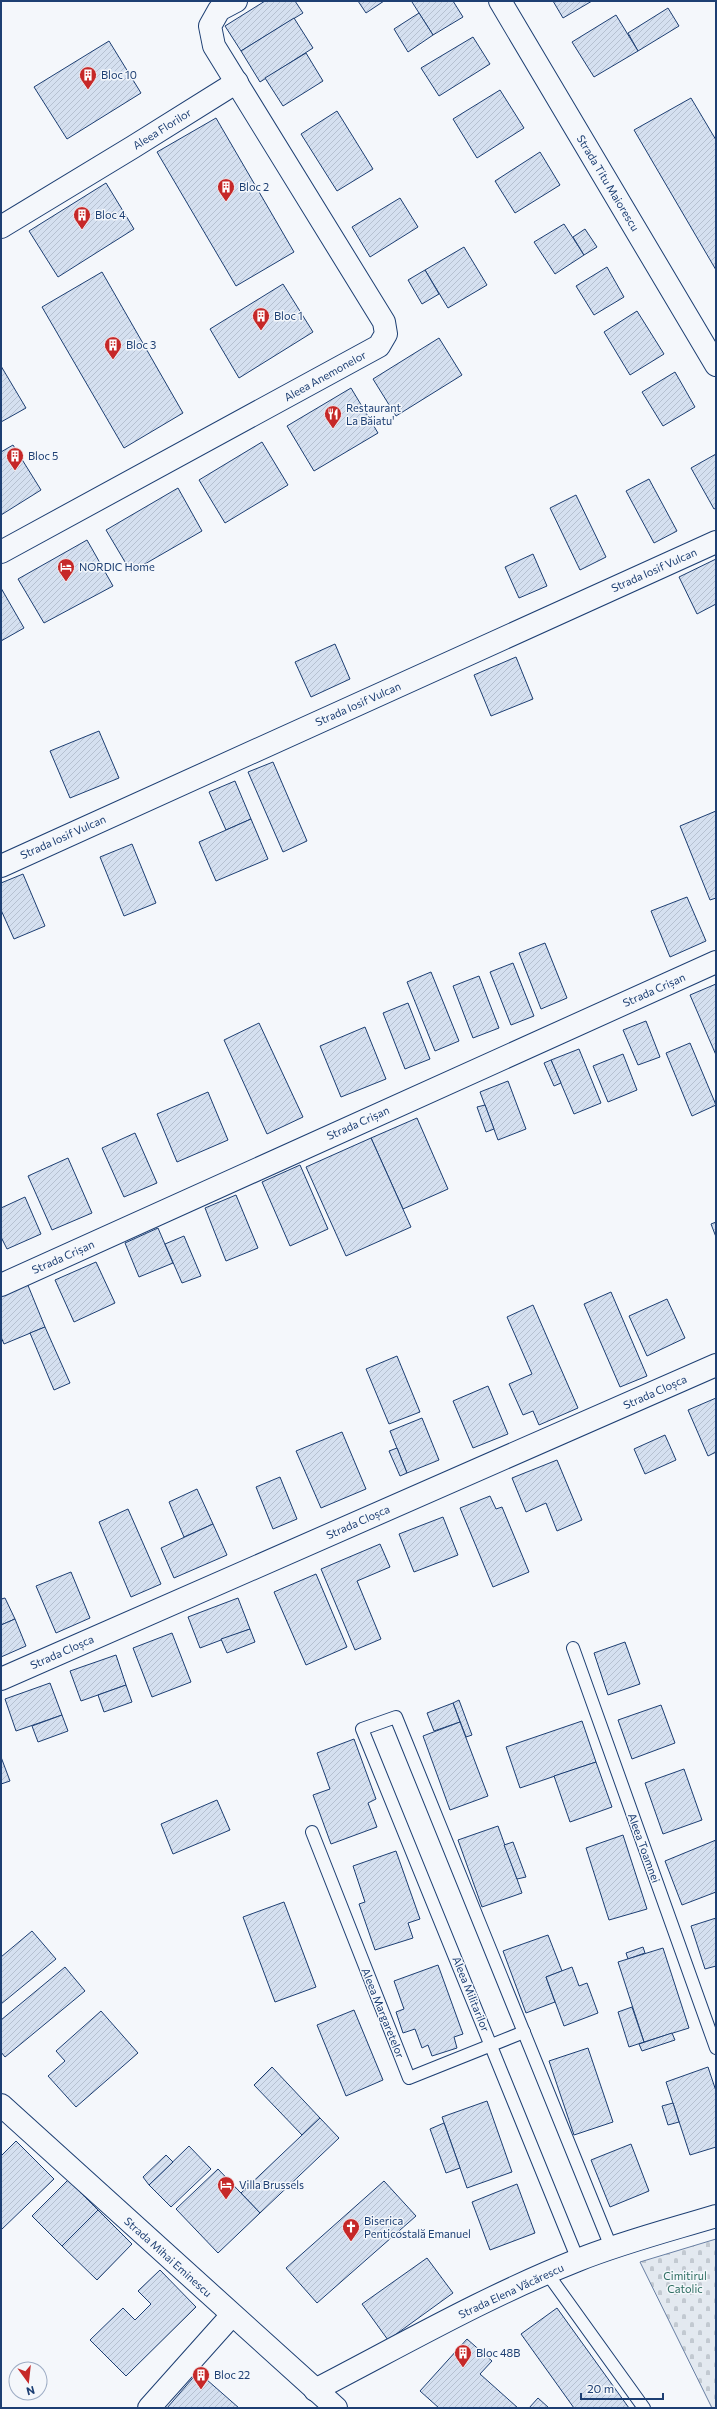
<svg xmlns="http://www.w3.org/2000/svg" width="717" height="2409" font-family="Commissioner,sans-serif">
	<defs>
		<pattern id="cemetery-stones" width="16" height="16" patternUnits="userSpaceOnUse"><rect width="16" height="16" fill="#e3e9f0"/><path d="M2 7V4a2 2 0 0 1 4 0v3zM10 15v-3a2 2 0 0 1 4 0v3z" fill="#c2c9d1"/></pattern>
		<pattern id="building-hatch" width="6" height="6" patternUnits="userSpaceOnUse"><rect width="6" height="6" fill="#d5e0f0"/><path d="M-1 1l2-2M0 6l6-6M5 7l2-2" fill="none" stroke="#b6c1d1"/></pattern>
	</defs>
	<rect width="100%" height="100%" fill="#f4f7fb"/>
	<path fill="url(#cemetery-stones)" stroke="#687fa3" d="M716,2239V2408H712L640,2262Z"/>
	<g fill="url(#building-hatch)" stroke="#1d3f73">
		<path d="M265,1H295L303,13L241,51L225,26Z"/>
		<path d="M358,1H384L366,13Z"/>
		<path d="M413,1H453L463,17L433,35L412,2Z"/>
		<path d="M553,1H592L563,18Z"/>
		<path d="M668,8L679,26L638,51L628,33Z"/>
		<path d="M419,13L433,35L408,52L394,29Z"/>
		<path d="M616,15L638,51L594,77L572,42Z"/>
		<path d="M294,18L313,48L260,82L241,51Z"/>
		<path d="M473,37L490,64L439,96L421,68Z"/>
		<path d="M109,41L141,93L67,139L34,87Z"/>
		<path d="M306,53L323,81L283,106L265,78Z"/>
		<path d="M500,90L524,128L477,158L453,119Z"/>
		<path d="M691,98L716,140V270L634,130Z"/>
		<path d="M337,111L373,169L337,191L301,134Z"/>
		<path d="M216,118L294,252L236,286L157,152Z"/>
		<path d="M540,152L560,185L515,213L495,181Z"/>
		<path d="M106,183L134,229L58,277L29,231Z"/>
		<path d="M400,198L418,227L370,257L352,227Z"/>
		<path d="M564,224L584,255L555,274L534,242Z"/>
		<path d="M585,229L597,247L584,255L573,237Z"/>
		<path d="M464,247L487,285L448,308L425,270Z"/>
		<path d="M607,267L624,297L594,315L576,286Z"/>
		<path d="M425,270L439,294L422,304L408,280Z"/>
		<path d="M102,272L183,413L124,448L42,307Z"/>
		<path d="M283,284L313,332L239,378L210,329Z"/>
		<path d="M637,311L664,354L630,375L604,332Z"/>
		<path d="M439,338L462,375L396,416L373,379Z"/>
		<path d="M1,366L26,408L1,422Z"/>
		<path d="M675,372L695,407L663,426L642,392Z"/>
		<path d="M351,388L378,433L314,471L287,426Z"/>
		<path d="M262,442L288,485L225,523L199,480Z"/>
		<path d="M13,445L41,490L1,515V452Z"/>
		<path d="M716,454V508L714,509L691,468Z"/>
		<path d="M649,479L677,531L654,543L626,491Z"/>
		<path d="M178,488L202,531L131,572L106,530Z"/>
		<path d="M576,495L606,557L580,570L550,508Z"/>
		<path d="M87,540L113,586L44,623L18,579Z"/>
		<path d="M533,554L547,586L519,598L505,567Z"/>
		<path d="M716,559V604L697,614L679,577Z"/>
		<path d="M1,588L24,628L1,641Z"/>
		<path d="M335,644L350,679L311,697L295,662Z"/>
		<path d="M516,657L533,699L491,716L474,675Z"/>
		<path d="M99,731L119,778L70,798L50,751Z"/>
		<path d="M273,762L307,841L283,852L248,772Z"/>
		<path d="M235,781L251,819L226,830L209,792Z"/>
		<path d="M716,811V898L710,900L680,826Z"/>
		<path d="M251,819L268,859L216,881L199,842Z"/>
		<path d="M132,844L156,903L124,916L100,857Z"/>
		<path d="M23,874L45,926L14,939L1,910V883Z"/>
		<path d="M687,897L706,941L670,957L651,911Z"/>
		<path d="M545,943L567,998L541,1009L519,953Z"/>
		<path d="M513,963L534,1016L511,1025L490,972Z"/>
		<path d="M431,972L459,1041L435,1051L407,982Z"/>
		<path d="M479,976L499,1028L473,1038L453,986Z"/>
		<path d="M716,984V1055L690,995Z"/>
		<path d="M408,1003L430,1059L405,1069L383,1013Z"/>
		<path d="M646,1021L660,1057L638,1065L623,1030Z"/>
		<path d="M259,1023L303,1117L267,1134L224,1040Z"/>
		<path d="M365,1027L386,1079L341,1097L320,1046Z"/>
		<path d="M690,1043L716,1105L692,1116L666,1053Z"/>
		<path d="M579,1049L601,1103L574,1114L551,1060Z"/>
		<path d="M623,1054L637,1090L608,1102L593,1066Z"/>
		<path d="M551,1060L561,1083L554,1086L544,1063Z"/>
		<path d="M508,1081L526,1129L498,1140L480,1092Z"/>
		<path d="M208,1092L228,1140L177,1162L157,1114Z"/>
		<path d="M485,1105L494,1129L486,1132L477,1107Z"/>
		<path d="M417,1118L448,1189L403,1209L371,1138Z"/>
		<path d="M135,1133L157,1183L124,1197L102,1148Z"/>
		<path d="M371,1138L411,1227L346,1256L306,1167Z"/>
		<path d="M68,1158L92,1213L52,1230L28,1176Z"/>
		<path d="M300,1165L328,1229L290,1246L262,1182Z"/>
		<path d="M236,1195L258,1248L226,1261L205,1208Z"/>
		<path d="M25,1197L41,1234L7,1249L1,1237V1208Z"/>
		<path d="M716,1222V1237L711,1224Z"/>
		<path d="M158,1228L173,1263L139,1277L125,1243Z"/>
		<path d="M184,1236L201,1276L182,1283L165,1244Z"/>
		<path d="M96,1262L115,1303L74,1322L55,1280Z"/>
		<path d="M27,1283L45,1327L4,1344L1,1337V1295Z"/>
		<path d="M611,1292L647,1376L620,1387L584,1304Z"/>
		<path d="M667,1299L685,1338L647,1356L629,1316Z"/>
		<path d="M533,1305L578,1408L539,1425L533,1411L523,1415L509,1384L532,1374L507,1317Z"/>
		<path d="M45,1327L70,1383L54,1390L30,1333Z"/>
		<path d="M397,1356L420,1412L389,1424L366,1369Z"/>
		<path d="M488,1386L508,1434L473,1448L453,1401Z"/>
		<path d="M716,1398V1452L708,1456L688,1410Z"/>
		<path d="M422,1418L439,1460L407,1473L390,1431Z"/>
		<path d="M342,1432L366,1489L321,1508L296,1451Z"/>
		<path d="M665,1435L676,1460L645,1474L634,1449Z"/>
		<path d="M397,1448L407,1473L400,1476L389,1451Z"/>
		<path d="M557,1460L582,1520L557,1531L546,1503L526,1512L512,1478Z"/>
		<path d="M280,1477L297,1519L273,1529L256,1487Z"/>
		<path d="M197,1489L213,1524L184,1537L169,1502Z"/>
		<path d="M490,1496L496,1509L502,1507L529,1572L493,1587L460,1508Z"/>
		<path d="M128,1509L161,1584L131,1597L99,1522Z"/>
		<path d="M443,1517L458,1555L414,1572L399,1534Z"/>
		<path d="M213,1524L227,1555L174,1578L161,1548Z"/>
		<path d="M380,1544L390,1567L357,1581L381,1639L355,1650L321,1569Z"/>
		<path d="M71,1572L90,1618L56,1633L36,1586Z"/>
		<path d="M316,1574L347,1647L306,1665L274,1592Z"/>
		<path d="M5,1598L15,1619L1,1625V1599Z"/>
		<path d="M238,1598L250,1629L200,1648L188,1617Z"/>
		<path d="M15,1619L26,1646L1,1657V1625Z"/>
		<path d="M250,1629L255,1642L227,1653L221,1639Z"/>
		<path d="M172,1633L191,1682L152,1697L133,1648Z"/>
		<path d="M625,1642L640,1684L608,1695L594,1653Z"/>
		<path d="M116,1655L126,1685L81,1701L70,1671Z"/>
		<path d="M50,1683L62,1715L16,1731L5,1699Z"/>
		<path d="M126,1685L132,1702L104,1712L98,1695Z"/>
		<path d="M459,1700L472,1735L466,1737L453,1703Z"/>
		<path d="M453,1703L460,1722L434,1731L427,1713Z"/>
		<path d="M661,1705L675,1743L632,1759L618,1720Z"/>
		<path d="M62,1715L68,1731L38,1742L32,1726Z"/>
		<path d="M582,1721L596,1762L520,1788L506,1747Z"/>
		<path d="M460,1722L488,1796L450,1810L423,1736Z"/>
		<path d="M354,1739L376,1799L368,1803L377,1827L331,1844L313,1795L330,1789L317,1753Z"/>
		<path d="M1,1757L10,1781L1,1784Z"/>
		<path d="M596,1762L612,1807L570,1822L554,1776Z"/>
		<path d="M684,1769L702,1820L663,1834L645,1783Z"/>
		<path d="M217,1800L230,1830L173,1854L161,1824Z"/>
		<path d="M498,1826L522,1893L482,1907L458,1840Z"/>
		<path d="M623,1835L647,1909L609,1920L586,1848Z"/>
		<path d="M716,1840V1892L682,1905L665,1861Z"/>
		<path d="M513,1842L526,1877L517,1879L504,1845Z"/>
		<path d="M396,1851L420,1919L408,1923L413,1938L375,1950L359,1904L365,1902L353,1866Z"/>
		<path d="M284,1902L316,1987L275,2002L243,1917Z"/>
		<path d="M716,1918V1966L705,1969L691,1926Z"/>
		<path d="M32,1931L56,1959L1,2004V1957Z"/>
		<path d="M548,1935L562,1971L546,1977L555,2002L526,2013L503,1951Z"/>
		<path d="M643,1947L645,1953L628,1959L626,1953Z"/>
		<path d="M663,1948L689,2028L644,2042L618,1962Z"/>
		<path d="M438,1965L463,2034L454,2037L457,2048L432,2056L428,2045L422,2048L415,2029L403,2033L396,2012L404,2009L394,1981Z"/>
		<path d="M65,1967L85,1991L5,2057L1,2052V2020Z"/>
		<path d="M572,1967L579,1986L587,1983L598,2013L564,2026L546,1977Z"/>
		<path d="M632,2007L644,2042L629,2047L618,2012Z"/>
		<path d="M354,2010L383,2080L346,2096L317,2025Z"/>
		<path d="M101,2011L138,2053L76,2107L48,2076L65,2061L56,2051Z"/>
		<path d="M672,2033L675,2040L642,2051L639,2044Z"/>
		<path d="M588,2048L613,2122L574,2135L549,2061Z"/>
		<path d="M272,2067L320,2118L302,2135L254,2085Z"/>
		<path d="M708,2067L716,2091V2147L690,2155L666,2082Z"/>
		<path d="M487,2101L512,2172L467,2188L442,2117Z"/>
		<path d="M673,2103L679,2122L668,2125L662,2106Z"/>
		<path d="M320,2118L339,2138L260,2213L241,2193Z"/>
		<path d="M444,2123L460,2168L446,2173L430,2129Z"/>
		<path d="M16,2141L54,2179L1,2230V2156Z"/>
		<path d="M631,2144L649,2191L610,2207L591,2160Z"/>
		<path d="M189,2146L211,2169L171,2207L149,2185Z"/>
		<path d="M166,2155L173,2162L149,2185L143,2177Z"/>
		<path d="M218,2169L260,2213L218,2253L176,2209Z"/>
		<path d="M68,2180L98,2210L62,2246L32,2216Z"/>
		<path d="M384,2181L416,2216L317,2303L286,2268Z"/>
		<path d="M517,2184L535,2233L490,2250L472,2202Z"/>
		<path d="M98,2210L132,2244L97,2280L62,2246Z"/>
		<path d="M427,2258L453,2293L388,2340L362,2304Z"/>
		<path d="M160,2270L196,2307L126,2376L90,2340L123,2308L135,2320L151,2304L138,2291Z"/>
		<path d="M557,2308L629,2408H574L521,2334Z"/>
		<path d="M467,2339L492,2361L480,2374L518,2408H439L420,2391Z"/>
		<path d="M198,2372L239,2408H167Z"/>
		<path d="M538,2398L549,2408H529Z"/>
	</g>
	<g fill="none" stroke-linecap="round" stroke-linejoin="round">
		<g stroke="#1d3f73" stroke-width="14">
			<g id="service">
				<path d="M573,1648L716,2048"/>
				<path d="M312,1832L409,2078L524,2032"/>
				<path d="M578,2260L362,1729L396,1717L611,2247"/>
				<path d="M547,2273L644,2408"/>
			</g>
		</g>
		<g stroke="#1d3f73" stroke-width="24">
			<g id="minor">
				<path d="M1,227L133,147L237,82"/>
				<path d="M1,552L379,346L386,334L384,322L214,46L210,26L219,10L236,1"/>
				<path d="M1,1285L716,962"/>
				<path d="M1,1679L716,1365"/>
				<path d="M149,2408L232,2315"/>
			</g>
		</g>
		<g stroke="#1d3f73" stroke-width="24">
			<g id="tertiary">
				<path d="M1,866L716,542"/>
				<path d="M1,2105L336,2408"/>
				<path d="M315,2390C402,2345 487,2296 578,2260C623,2242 670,2230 716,2216"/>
			</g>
		</g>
		<g stroke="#1d3f73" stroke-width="24">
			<path id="secondary" d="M500,1L716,365"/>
		</g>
		<use href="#service" stroke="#f4f7fb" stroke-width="12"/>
		<use href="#minor" stroke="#f4f7fb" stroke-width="22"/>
		<use href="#tertiary" stroke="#f4f7fb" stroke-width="22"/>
		<use href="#secondary" stroke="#f4f7fb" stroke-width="22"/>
	</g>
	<defs>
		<g id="building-pin" transform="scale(0.9)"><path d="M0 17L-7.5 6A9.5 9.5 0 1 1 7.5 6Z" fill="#c62828" stroke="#f4f7fb"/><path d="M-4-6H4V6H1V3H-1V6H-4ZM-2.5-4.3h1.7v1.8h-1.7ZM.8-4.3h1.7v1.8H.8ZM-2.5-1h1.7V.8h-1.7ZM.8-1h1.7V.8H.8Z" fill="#fff"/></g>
		<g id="restaurant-pin" transform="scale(0.9)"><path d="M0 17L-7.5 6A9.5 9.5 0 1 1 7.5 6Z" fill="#c62828" stroke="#f4f7fb"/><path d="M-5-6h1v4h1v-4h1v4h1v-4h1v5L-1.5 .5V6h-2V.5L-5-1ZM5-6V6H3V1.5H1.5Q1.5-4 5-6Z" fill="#fff"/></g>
		<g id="hotel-pin" transform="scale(0.9)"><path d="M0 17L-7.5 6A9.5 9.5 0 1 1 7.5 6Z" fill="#c62828" stroke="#f4f7fb"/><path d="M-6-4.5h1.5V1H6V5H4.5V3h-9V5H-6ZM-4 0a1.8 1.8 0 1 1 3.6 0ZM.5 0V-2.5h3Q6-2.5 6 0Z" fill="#fff"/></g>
		<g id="church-pin" transform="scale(0.9)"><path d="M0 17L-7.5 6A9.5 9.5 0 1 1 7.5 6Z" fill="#c62828" stroke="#f4f7fb"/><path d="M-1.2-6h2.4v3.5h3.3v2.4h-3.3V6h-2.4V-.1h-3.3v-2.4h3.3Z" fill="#fff"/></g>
	</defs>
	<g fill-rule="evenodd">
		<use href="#building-pin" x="88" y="75"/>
		<use href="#building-pin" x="226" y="187"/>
		<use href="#building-pin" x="82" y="215"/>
		<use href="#building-pin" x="261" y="316"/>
		<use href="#building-pin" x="113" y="345"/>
		<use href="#restaurant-pin" x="333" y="414"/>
		<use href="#building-pin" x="15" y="456"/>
		<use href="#hotel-pin" x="66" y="567"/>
		<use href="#hotel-pin" x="226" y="2185"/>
		<use href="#church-pin" x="351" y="2227"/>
		<use href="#building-pin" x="463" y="2353"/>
		<use href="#building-pin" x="201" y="2375"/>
	</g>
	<g text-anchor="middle" stroke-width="3" stroke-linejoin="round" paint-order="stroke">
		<g font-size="11" fill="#1d3f73" stroke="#f4f7fb" text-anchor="start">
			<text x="101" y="79">Bloc 10</text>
			<text x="239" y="191">Bloc 2</text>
			<text x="95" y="219">Bloc 4</text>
			<text x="274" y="320">Bloc 1</text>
			<text x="126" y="349">Bloc 3</text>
			<text x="346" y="412">Restaurant<tspan x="346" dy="13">La Băiatu'</tspan></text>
			<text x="28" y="460">Bloc 5</text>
			<text x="79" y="571">NORDIC Home</text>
			<text x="239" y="2189">Villa Brussels</text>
			<text x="364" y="2225">Biserica<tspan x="364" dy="13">Penticostală Emanuel</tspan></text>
			<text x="476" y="2357">Bloc 48B</text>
			<text x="214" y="2379">Bloc 22</text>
		</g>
		<g font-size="11" fill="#1d3f73" stroke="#f4f7fb">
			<text transform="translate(162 129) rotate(-32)" y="4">Aleea Florilor</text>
			<text transform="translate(608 183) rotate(59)" y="4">Strada Titu Maiorescu</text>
			<text transform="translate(325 376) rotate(-29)" y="4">Aleea Anemonelor</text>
			<text transform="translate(654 570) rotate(-24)" y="4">Strada Iosif Vulcan</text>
			<text transform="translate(358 704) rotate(-24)" y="4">Strada Iosif Vulcan</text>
			<text transform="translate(63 837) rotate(-24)" y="4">Strada Iosif Vulcan</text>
			<text transform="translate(654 990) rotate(-24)" y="4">Strada Crișan</text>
			<text transform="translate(358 1123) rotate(-24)" y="4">Strada Crișan</text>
			<text transform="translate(63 1257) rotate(-24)" y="4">Strada Crișan</text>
			<text transform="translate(655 1392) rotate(-24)" y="4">Strada Cloșca</text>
			<text transform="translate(358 1522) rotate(-24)" y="4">Strada Cloșca</text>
			<text transform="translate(62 1652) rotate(-24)" y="4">Strada Cloșca</text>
			<text transform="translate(644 1848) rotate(70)" y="4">Aleea Toamnei</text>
			<text transform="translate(471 1994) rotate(68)" y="4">Aleea Militarilor</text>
			<text transform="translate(383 2013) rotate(68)" y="4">Aleea Margaretelor</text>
			<text transform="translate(168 2257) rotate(42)" y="4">Strada Mihai Eminescu</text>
			<text transform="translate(511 2291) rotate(-25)" y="4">Strada Elena Văcărescu</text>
		</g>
		<g font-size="11" fill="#2c6c60" stroke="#f4f7fb">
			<text x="685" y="2280">Cimitirul<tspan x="685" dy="13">Catolic</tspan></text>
		</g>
	</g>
	<rect width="717" height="2409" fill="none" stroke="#1d3f73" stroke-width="4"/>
	<g transform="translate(28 2381) rotate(165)"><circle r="19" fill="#f4f7fb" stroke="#9eadc5"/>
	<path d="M0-3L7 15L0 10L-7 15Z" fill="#c62828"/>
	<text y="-6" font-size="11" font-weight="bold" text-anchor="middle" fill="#1d3f73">N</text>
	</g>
	<path d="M581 2393v6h82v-6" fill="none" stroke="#1d3f73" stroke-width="2"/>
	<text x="587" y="2393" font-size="12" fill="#1d3f73" stroke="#f4f7fb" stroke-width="3" paint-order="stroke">20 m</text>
</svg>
